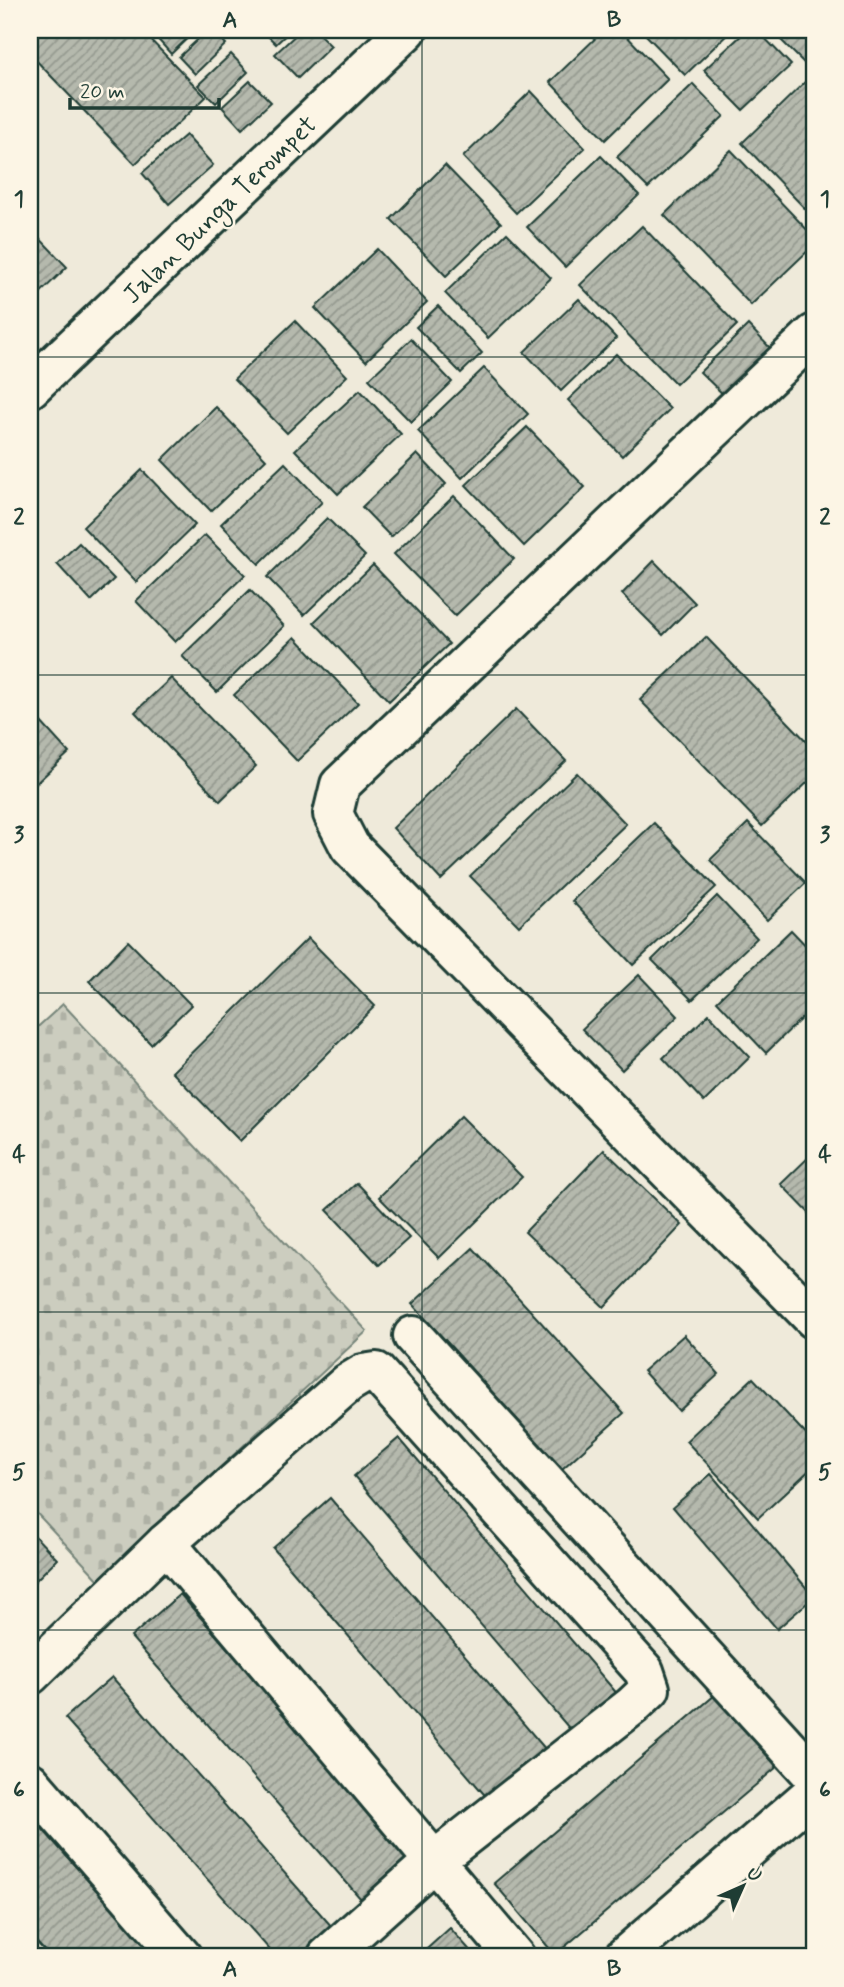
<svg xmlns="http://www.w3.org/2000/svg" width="844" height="1987" font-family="Mynerve,sans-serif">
	<defs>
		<pattern id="cemetery-stones" width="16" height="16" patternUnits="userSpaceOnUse" patternTransform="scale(1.75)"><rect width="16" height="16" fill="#cccdbf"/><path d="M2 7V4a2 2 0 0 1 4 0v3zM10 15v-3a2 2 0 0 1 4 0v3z" fill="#afb1a5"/></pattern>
		<pattern id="building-hatch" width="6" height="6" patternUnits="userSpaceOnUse" patternTransform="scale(1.75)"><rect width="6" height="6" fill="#b5b9ad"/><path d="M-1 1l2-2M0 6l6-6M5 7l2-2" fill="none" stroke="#93988e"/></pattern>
	</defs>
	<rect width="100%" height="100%" fill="#efeada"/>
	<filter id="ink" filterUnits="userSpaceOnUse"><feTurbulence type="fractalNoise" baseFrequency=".0143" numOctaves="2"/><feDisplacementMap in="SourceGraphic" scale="14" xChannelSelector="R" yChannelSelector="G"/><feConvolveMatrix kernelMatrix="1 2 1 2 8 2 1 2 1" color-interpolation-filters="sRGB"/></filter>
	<g filter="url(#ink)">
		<path fill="url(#cemetery-stones)" stroke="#76857a" stroke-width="2" d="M63,1004L367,1331L99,1580L30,1506V1034Z"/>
		<g fill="url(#building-hatch)" stroke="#1f3d34" stroke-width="2">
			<path d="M30,30H141L206,97L135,164L30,54Z"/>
			<path d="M159,30H196L171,54L154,35Z"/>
			<path d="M208,30H212L226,44L195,74L179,57Z"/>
			<path d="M262,30H291L276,44Z"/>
			<path d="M301,30H315L331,46L298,78L275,54Z"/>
			<path d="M604,30H621L668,79L605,140L550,82Z"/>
			<path d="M641,30H732L685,75Z"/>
			<path d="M747,30H757L791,65L743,110L704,70Z"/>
			<path d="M771,30H814V65L810,69Z"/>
			<path d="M231,54L248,72L216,103L198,85Z"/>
			<path d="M814,73V218L742,143Z"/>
			<path d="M250,81L271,102L242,129L222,107Z"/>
			<path d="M693,84L724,116L648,188L617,157Z"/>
			<path d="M531,91L585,148L516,213L463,157Z"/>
			<path d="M186,135L213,165L169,204L142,173Z"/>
			<path d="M731,150L814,237V245L751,305L664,215Z"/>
			<path d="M601,156L639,195L565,267L527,227Z"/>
			<path d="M445,165L501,223L446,276L391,219Z"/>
			<path d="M642,226L737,325L676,384L580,285Z"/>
			<path d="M30,228L67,267L30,303Z"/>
			<path d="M507,233L551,278L488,338L445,293Z"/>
			<path d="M377,249L427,302L366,361L315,308Z"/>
			<path d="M579,299L616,338L561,391L524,352Z"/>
			<path d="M438,306L482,353L461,373L416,327Z"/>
			<path d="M295,321L347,376L287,433L234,379Z"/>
			<path d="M748,325L777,355L730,401L700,372Z"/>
			<path d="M411,339L452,382L411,422L369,379Z"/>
			<path d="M616,354L670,409L622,456L568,400Z"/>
			<path d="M484,368L528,414L462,478L418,431Z"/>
			<path d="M360,390L401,434L338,494L295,450Z"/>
			<path d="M216,407L266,459L211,511L162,460Z"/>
			<path d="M527,427L585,487L524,546L466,485Z"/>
			<path d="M417,454L446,484L391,537L362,507Z"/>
			<path d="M285,463L322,502L259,564L221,524Z"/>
			<path d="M142,470L195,525L136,582L83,527Z"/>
			<path d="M454,496L514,559L455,616L394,554Z"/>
			<path d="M327,518L365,556L304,615L267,577Z"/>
			<path d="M205,535L245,575L175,642L136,601Z"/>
			<path d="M79,543L114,579L91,601L57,564Z"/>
			<path d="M654,561L695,603L663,635L622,594Z"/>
			<path d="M373,565L449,644L389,701L314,622Z"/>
			<path d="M250,590L284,626L217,692L182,656Z"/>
			<path d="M295,637L358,703L297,761L234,695Z"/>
			<path d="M706,637L814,749V776L762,826L640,700Z"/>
			<path d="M171,678L256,766L220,801L135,712Z"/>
			<path d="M516,709L566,761L441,880L393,828Z"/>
			<path d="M30,710L69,753L30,789Z"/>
			<path d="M577,773L626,824L519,926L470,876Z"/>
			<path d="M654,823L716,887L633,965L572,901Z"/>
			<path d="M748,823L806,883L767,920L710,860Z"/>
			<path d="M717,896L757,938L692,1000L652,960Z"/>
			<path d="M791,930L814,954V1006L766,1053L717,1001Z"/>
			<path d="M308,938L375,1006L240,1141L172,1072Z"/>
			<path d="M128,941L191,1005L151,1044L89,981Z"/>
			<path d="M639,975L678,1016L622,1070L582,1029Z"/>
			<path d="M709,1014L750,1057L704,1102L663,1058Z"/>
			<path d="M461,1116L522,1177L439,1258L379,1197Z"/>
			<path d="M604,1150L682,1225L604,1307L525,1232Z"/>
			<path d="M814,1152V1218L781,1184Z"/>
			<path d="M357,1183L409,1238L379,1265L327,1210Z"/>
			<path d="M473,1248L624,1413L562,1469L412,1304Z"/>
			<path d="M684,1335L719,1374L679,1411L643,1371Z"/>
			<path d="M753,1378L814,1443V1466L758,1518L686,1441Z"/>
			<path d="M399,1438L625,1703L580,1741L354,1476Z"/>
			<path d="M711,1474L814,1597L777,1629L673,1507Z"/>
			<path d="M330,1498L547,1751L489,1800L273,1548Z"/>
			<path d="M30,1531L57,1559L30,1586Z"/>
			<path d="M180,1594L417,1864L368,1907L131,1637Z"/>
			<path d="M112,1677L340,1936L315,1957H276L65,1718Z"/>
			<path d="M715,1695L777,1767L555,1955L494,1883Z"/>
			<path d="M30,1815L156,1957H50L30,1935Z"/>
			<path d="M450,1928L476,1957H418Z"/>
		</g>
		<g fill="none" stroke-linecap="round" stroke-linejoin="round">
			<g stroke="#1f3d34" stroke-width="44">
				<g id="minor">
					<path d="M814,334L340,785L333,814L350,847L814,1319"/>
					<path d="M30,388L407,30"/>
					<path d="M413,1336L814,1776"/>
					<path d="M30,1675L166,1543"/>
					<path d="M30,1782L182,1957"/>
					<path d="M327,1957L434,1861L632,1706L650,1689L644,1671L376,1372L363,1374L348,1383L166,1543L515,1957"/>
					<path d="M624,1957L814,1792"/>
				</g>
			</g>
			<use href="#minor" stroke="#fcf5e5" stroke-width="38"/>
		</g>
	</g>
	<path fill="none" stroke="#1f3d34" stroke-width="2" stroke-opacity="0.55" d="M422,30V1957M30,357H814M30,675H814M30,993H814M30,1312H814M30,1630H814"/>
	<g text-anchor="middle" stroke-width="5" stroke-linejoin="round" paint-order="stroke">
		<g font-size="26" fill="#1f3d34" stroke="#fcf5e5">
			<text transform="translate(219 209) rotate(-44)" y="9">Jalan Bunga Terompet</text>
		</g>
	</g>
	<rect width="844" height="1987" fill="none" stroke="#fcf5e5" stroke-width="77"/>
	<g transform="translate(743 1886) rotate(45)" stroke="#fcf5e5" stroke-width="5" paint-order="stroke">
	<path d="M0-5L12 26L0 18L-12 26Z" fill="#1f3d34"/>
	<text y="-10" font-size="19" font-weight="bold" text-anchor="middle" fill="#1f3d34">U</text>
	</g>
	<path d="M70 98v10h149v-10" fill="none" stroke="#1f3d34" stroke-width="3.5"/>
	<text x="80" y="98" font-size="21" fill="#1f3d34" stroke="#fcf5e5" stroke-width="5" paint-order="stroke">20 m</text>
	<rect x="38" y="38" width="768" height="1910" fill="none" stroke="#1f3d34" stroke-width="2.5"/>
	<g font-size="23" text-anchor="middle" font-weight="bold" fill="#1f3d34">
		<text x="230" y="27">A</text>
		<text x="614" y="27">B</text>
		<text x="19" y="206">1</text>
		<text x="825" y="206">1</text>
		<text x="19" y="524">2</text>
		<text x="825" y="524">2</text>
		<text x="19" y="842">3</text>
		<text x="825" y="842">3</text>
		<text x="19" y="1161">4</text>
		<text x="825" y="1161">4</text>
		<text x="19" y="1479">5</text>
		<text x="825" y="1479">5</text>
		<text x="19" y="1797">6</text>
		<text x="825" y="1797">6</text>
		<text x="230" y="1976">A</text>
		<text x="614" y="1976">B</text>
	</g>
</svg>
